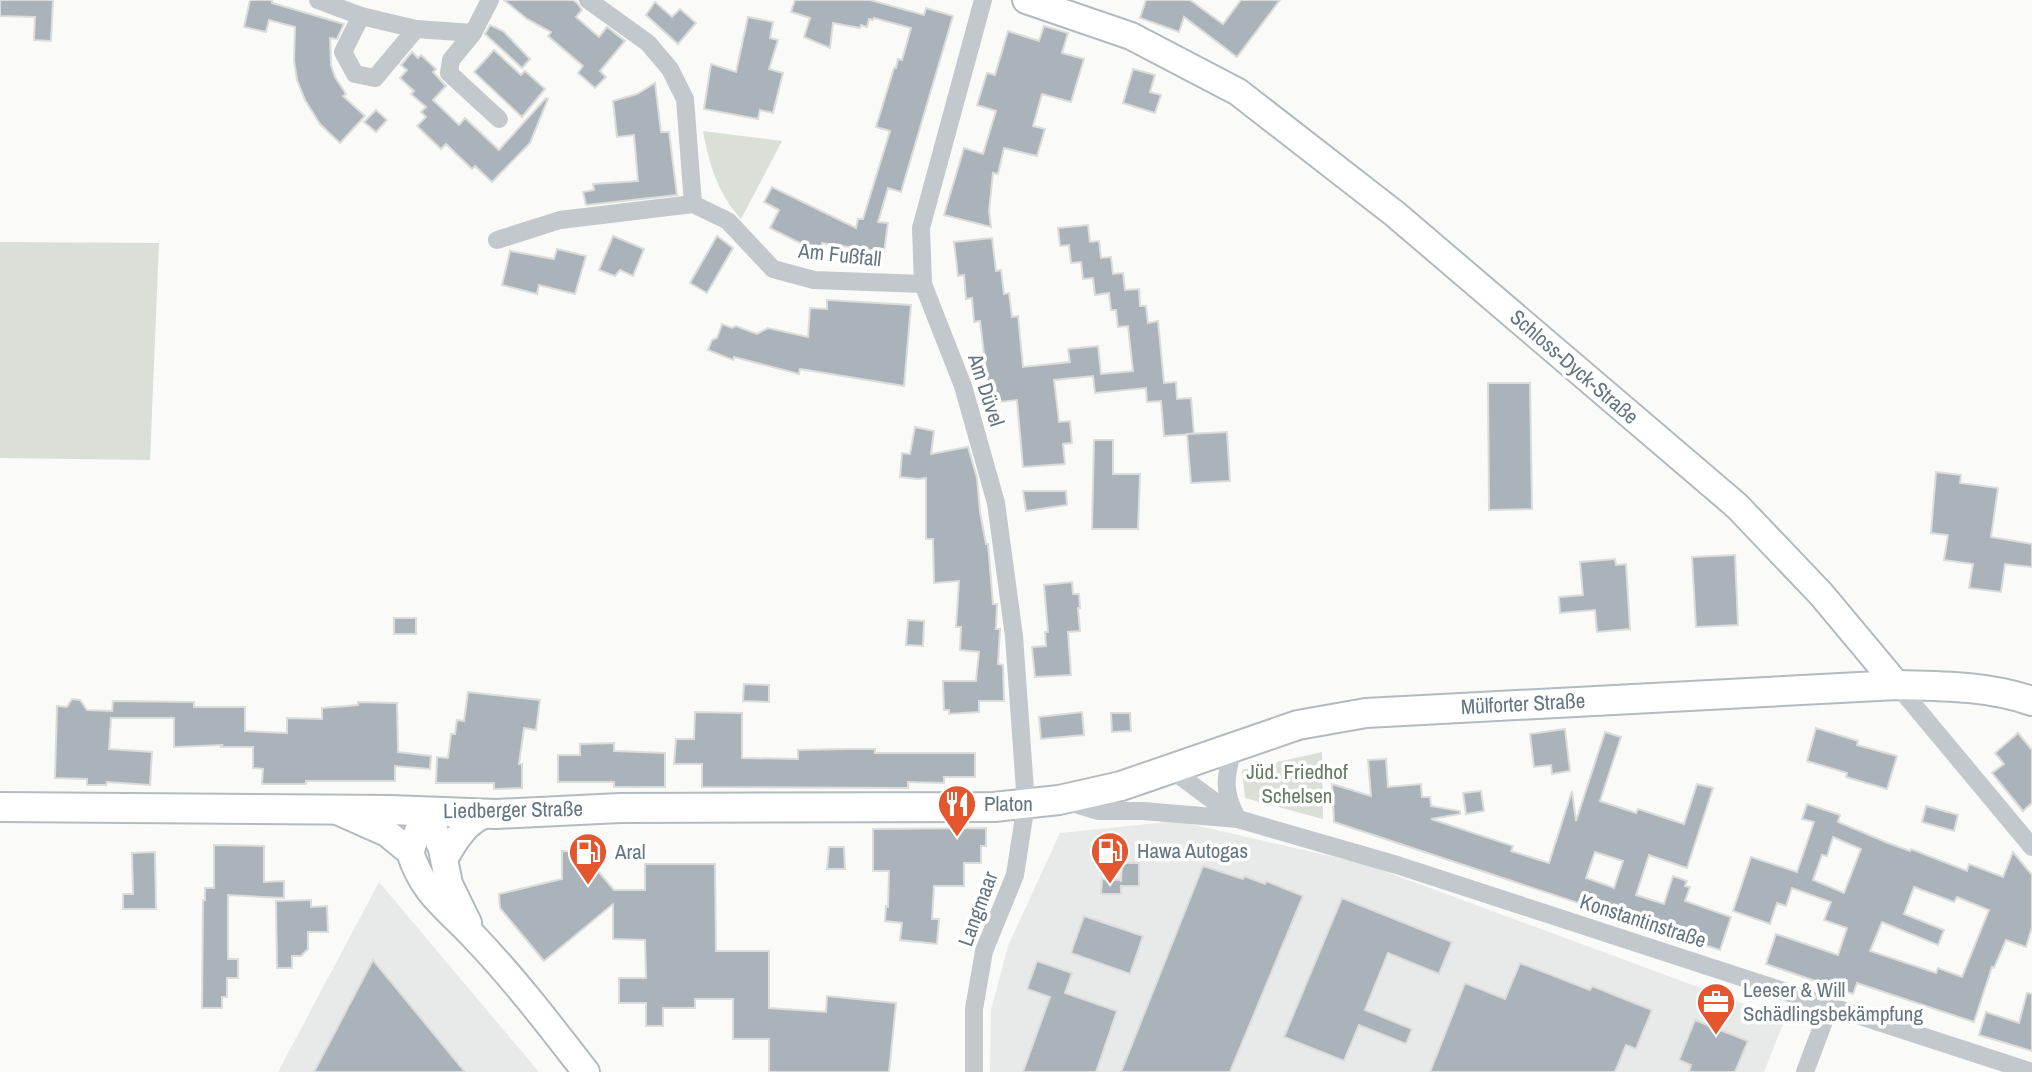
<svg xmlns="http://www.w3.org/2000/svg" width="2032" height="1072" font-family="'Archivo Narrow',sans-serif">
	<rect width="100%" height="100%" fill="#fafaf8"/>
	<g fill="#e8e9e9">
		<path d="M1177,821L1365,864L1785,1019L1764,1072H990L991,1010L1008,946L1060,833Z"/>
		<path d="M379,882L539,1072H278Z"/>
	</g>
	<g fill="#dadfd7">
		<path d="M703,131L782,141L741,219C718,194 709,164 703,131Z"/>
		<path d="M0,242L159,243L150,460L0,458Z"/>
		<path d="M1322,752L1323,819L1245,798L1242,770Z"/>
	</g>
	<g fill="#aab3b9" stroke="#dcdcda" stroke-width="2" fill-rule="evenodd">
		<path d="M0,0H53L51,41L34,40L35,17L0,16Z"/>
		<path d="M250,0H272V3L344,24L337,39L330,38L331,65L335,77L346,94L343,96L365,116L340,143L320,124L305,100L297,80L294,60L295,27L269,20L266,32L244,27Z"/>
		<path d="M504,0H573L577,3L582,10L576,17L599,37L607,27L625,41L600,71L606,77L595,88L578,73L583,66L548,36L551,32L527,19Z"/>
		<path d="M795,0H870L924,15L926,8L953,16L901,192L888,188L878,222L888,223L884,252L822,243L818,252L770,228L779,210L764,202L772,187L856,228L858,219H863L890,131L876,127L894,68H896L898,59L902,60L911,28L874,18L873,20L869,19L867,27L861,25L860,28L833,23L830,48L804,37L810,18L791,12Z"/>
		<path d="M1146,0H1190L1223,24L1241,0H1280L1237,57L1184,17L1179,32L1140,18Z"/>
		<path d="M655,2L672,17L680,9L696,23L678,44L646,15Z"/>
		<path d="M748,17L773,22L770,38L778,40L769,69L783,73L773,113L760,110L758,119L704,109L711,64L736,72Z"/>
		<path d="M490,25L503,31L530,59L522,68L485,34Z"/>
		<path d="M1044,26L1068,33L1062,53L1084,59L1071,102L1042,94L1033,126L1045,129L1037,156L1004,148L998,174L993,173L989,211L991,227L944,215L964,148L983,154L996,111L977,105L987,73L995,75L1008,31L1039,41Z"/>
		<path d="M494,50L521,75L525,71L545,89L522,117L474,72Z"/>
		<path d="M412,52L418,58L421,55L436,69L433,72L446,86L433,100L459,125L465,118L499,150L546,98L548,99L530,143L492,182L475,166L472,169L446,144L441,149L417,126L426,117L421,112L426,107L411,94L414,91L400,78L407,70L401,65Z"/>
		<path d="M1133,69L1155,75L1150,92L1161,95L1155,113L1123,103Z"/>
		<path d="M655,83L661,132H669L677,195L586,205L583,192L594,190L593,184L638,181L634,135L617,137L613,101L637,94Z"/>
		<path d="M376,110L387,120L376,132L364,122Z"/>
		<path d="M1088,225L1090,242L1099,241L1101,258L1111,257L1113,274L1123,273L1125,290L1139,289L1140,306H1146L1148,323L1158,321L1164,383L1176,382L1177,399L1191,398L1194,434L1164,436L1161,401L1147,402L1146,388L1095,393L1093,376L1054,380L1059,422L1070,421L1072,443L1063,444L1065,464L1023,467L1017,400L990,403L980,321L974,322L972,298L966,299L964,275L958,276L954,242L992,238L996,271L1001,270L1004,294L1009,293L1012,317L1018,316L1023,367L1070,362L1068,349L1098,346L1101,374L1133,371L1128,326L1118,327L1116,310H1111L1109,293L1095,295L1093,278L1083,279L1081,262L1071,263L1069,245L1060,246L1058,228Z"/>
		<path d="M613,236L644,249L633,276L620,270L615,276L599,270Z"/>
		<path d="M717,236L733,248L707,293L690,283Z"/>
		<path d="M557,249L586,256L575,294L539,285L537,294L502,285L510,251L554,259Z"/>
		<path d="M827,300L911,305L904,386L800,369L799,374L734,357L733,360L708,350L712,340L717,338L722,324L732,328L736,326L757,334L768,328L808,337L810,308L827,309Z"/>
		<path d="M1488,383H1530L1532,509L1489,510Z"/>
		<path d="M915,427L934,431L931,454L968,447L977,478L980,512L986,544H988L993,604H997L996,629H1000L998,664L1003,665L1004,701H979V712L949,714V710H944L943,681H976L979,652L960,650L961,627H956L959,581L934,583L933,539H926V478L918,479L900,477L902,453L910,454Z"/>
		<path d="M1227,432L1230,481L1191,483L1187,434Z"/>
		<path d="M1094,440H1113V474H1140L1138,529H1092Z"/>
		<path d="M1936,472L1961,475L1960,483L1998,488L1991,537L2032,544V567L2005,564L2001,592L1969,588L1973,564L1944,560L1948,535L1931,533Z"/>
		<path d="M1023,491H1066L1067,505L1026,511Z"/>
		<path d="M1735,555L1738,625L1696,627L1692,557Z"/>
		<path d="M1615,559L1616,565L1626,564L1630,629L1597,632L1595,610L1560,613L1559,597L1583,595L1580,562Z"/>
		<path d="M1072,582L1073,594H1079L1080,608H1078L1080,631L1068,632L1071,675L1035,677L1032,647L1046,646L1045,632H1048L1044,585Z"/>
		<rect x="394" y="618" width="22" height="16"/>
		<path d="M908,620L924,621L923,646L906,645Z"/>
		<path d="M744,684L769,685V702L743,701Z"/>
		<path d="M468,692L540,700L536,730L524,728L519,764H522V788L494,789V783H436L437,757L448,758L451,734H455L457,720L464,721Z"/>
		<path d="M72,699L80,700L87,710L112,711L113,701L194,702V707H245V731L287,733V718L322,719V708L358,705V702L397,703L398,752L431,756L430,769L395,766V781H306V784H262L263,769L253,768V747H221L222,745L174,747V718H111L109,749L152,752L150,785L107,782L106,785H87V779L55,778L57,706L67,707Z"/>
		<path d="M695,712L742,713V758L798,759V750L847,749H875V753H975V777H944V783L908,782V788L702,787V764H674L676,739H694Z"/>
		<path d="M1082,712L1084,735L1041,739L1039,717Z"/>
		<path d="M1111,713H1130L1131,731L1112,732Z"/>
		<path d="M1816,728L1858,741L1857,745L1897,756L1887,789L1846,777L1847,773L1807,761Z"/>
		<path d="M1565,729L1570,771L1552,774L1551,765L1534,767L1530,734Z"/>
		<path d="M1605,732L1621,737L1600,801L1636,813L1638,809L1684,824L1697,784L1713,788L1687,868L1649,855L1636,895L1664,904L1673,876L1687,881L1685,886L1690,887L1685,901L1731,917L1720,950L1334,822L1332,784L1371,796L1368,760L1386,759L1388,787L1421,784L1422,797H1430L1431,806L1460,811V814L1431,819L1513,846L1511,851L1549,863L1572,791L1576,821ZM1595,852L1623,861L1614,888L1586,878Z"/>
		<path d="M2018,733L2032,750V803L2023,811L1992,773L2004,764L1995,753Z"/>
		<path d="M614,743V751L665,753V787H614V782H558V755H580V744Z"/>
		<path d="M1481,791L1484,811L1466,814L1463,793Z"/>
		<path d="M1807,804L1840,815L1838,822L1888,843L1910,851L1911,849L1967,871L1969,864L2003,877L2013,852L2032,875V927L2026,947L2006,940L1994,968L1992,967L1974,1022L1857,983L1853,994L1766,964L1776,934L1838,955L1847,928L1824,920L1831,902L1792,888L1786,906L1777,903L1770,924L1733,911L1751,857L1797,872L1814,822L1802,819ZM1833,837L1861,849L1844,893L1813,880L1822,855L1827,856ZM1914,887L1954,902L1957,897L1989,910L1962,977L1938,968L1936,973L1870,951L1882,922L1938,945L1944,930L1904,914Z"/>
		<path d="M1926,806L1958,815L1954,831L1922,822Z"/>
		<path d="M986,828V846H981V863H964V886H934L932,919H939L937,944L900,940L902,923L885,921L886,906L888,907L889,871H873V829Z"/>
		<path d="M214,845L264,846V882L284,881V898L228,895V959H238V978H227V997H222V1008H202L203,900H205V888H214Z"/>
		<path d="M829,847H844L845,869H827Z"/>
		<path d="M562,851L582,852L614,890H645V864H715L716,951H769V1008L826,1012L827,996L896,1003L889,1072H769V1039H733V999H695V1008H663V1026H646V1003H619V978H646L645,940L613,939V904L544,961L500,908L499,894L562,879Z"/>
		<path d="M155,852L156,909H123V894H133L132,853Z"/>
		<path d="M1122,863H1139V886H1121V894H1101L1102,879L1121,880V882Z"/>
		<path d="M1203,866L1243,879L1244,876L1265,884L1266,881L1303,896L1230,1072H1121Z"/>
		<path d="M1342,898L1452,942L1439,974L1388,953L1365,1010L1412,1029L1406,1044L1359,1025L1344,1061L1284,1037Z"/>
		<path d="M311,900V907L327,906L328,932H308V949L301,956H292V968H277L276,901Z"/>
		<path d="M1084,916L1143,936L1130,974L1071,953Z"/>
		<path d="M373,960L465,1072H314Z"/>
		<path d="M1037,961L1072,973L1065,993L1117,1011L1096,1072H1023L1050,997L1027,989Z"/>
		<path d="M1520,963L1590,990L1592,986L1652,1010L1636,1049L1626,1045L1615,1072H1430L1465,983L1505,999Z"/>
		<path d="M2027,993L2032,994V1051L1979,1035L1986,1012L2019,1023Z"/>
		<path d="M1695,1020L1748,1041L1735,1072H1689L1691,1065L1679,1060Z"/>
	</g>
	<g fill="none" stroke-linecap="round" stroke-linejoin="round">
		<g stroke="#b3babf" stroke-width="30">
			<g id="secondary">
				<path d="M1026,0L1131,36L1238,92L1395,214L1737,506L1821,594L1897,685"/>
				<path d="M333,809L387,833L410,852"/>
				<path d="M426,811L410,852C424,896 448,908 477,940C516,981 551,1027 586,1072"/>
				<path d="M426,811L442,849L449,884L468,923"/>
				<path d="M445,858C454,841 468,819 487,814"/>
			</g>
		</g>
		<g stroke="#b5babe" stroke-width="32">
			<path id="primary" d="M0,807L390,810L496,814L620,808L994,807L1059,800L1121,786L1298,725L1366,713L1897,685C1944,686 1988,686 2032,701"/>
		</g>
		<g stroke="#c3c8cc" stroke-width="18">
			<path d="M318,0L361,16L416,29L473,33"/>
			<path d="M490,0L473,33L451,60L449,73L499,119"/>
			<path d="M588,0L648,43L670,69L685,99L693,204L728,221L773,269L814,280L923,284"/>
			<path d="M361,16L343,52L355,74L375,78L416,29"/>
			<path d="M497,240L560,220L693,204"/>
			<path d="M1897,685L2032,847"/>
			<path d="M1233,748C1226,776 1222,789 1236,816"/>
			<path d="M1172,770L1238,819"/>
			<path d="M1065,801L1098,811H1143L1238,819L1397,865L2032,1072"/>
			<path d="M974,1072V1009L984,951L1015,875L1026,804L1014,636L996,503L963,386L923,284L921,228L983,0"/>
			<path d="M1805,1072L1830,1005"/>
		</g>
		<use href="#secondary" stroke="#fff" stroke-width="26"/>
		<use href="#primary" stroke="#fff" stroke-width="28"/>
	</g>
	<defs>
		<g id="restaurant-pin" transform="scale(2.0125)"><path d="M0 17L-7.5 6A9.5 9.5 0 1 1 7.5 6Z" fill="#e4572e" stroke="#fff"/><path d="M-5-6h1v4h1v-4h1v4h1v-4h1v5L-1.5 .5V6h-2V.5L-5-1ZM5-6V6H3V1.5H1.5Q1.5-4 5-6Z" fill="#fff"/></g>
		<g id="fuel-pin" transform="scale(2.0125)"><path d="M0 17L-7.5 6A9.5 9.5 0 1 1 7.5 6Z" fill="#e4572e" stroke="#fff"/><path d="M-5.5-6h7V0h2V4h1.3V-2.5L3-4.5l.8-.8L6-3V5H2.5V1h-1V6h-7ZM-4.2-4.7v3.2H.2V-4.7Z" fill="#fff"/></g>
		<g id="office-pin" transform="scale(2.0125)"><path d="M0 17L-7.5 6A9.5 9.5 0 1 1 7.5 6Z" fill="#e4572e" stroke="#fff"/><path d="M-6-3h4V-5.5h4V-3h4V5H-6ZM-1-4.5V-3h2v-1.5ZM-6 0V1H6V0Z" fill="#fff"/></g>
	</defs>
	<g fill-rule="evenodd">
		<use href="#restaurant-pin" x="957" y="804"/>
		<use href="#fuel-pin" x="1110" y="851"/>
		<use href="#fuel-pin" x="588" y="852"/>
		<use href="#office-pin" x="1716" y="1002"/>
	</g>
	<g text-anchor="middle" stroke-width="7" stroke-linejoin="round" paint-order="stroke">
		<g font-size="21" fill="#657683" stroke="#fff">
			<text transform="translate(840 255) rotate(6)" y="7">Am Fußfall</text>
			<text transform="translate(1574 367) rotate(41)" y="7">Schloss-Dyck-Straße</text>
			<text transform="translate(986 390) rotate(72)" y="7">Am Düvel</text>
			<text transform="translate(1523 704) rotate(-3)" y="7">Mülforter Straße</text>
			<text transform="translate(513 810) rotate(-1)" y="7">Liedberger Straße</text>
			<text transform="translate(978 909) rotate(-70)" y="7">Langmaar</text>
			<text transform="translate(1643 921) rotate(18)" y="7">Konstantinstraße</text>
		</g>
		<g font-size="21" fill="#687a64" stroke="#fff">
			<text x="1297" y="779">Jüd. Friedhof<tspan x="1297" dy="24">Schelsen</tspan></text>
		</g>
		<g font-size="21" fill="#657683" stroke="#fff" text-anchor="start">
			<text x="984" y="811">Platon</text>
			<text x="1137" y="858">Hawa Autogas</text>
			<text x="615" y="859">Aral</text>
			<text x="1743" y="997">Leeser &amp; Will<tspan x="1743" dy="24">Schädlingsbekämpfung</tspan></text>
		</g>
	</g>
</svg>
